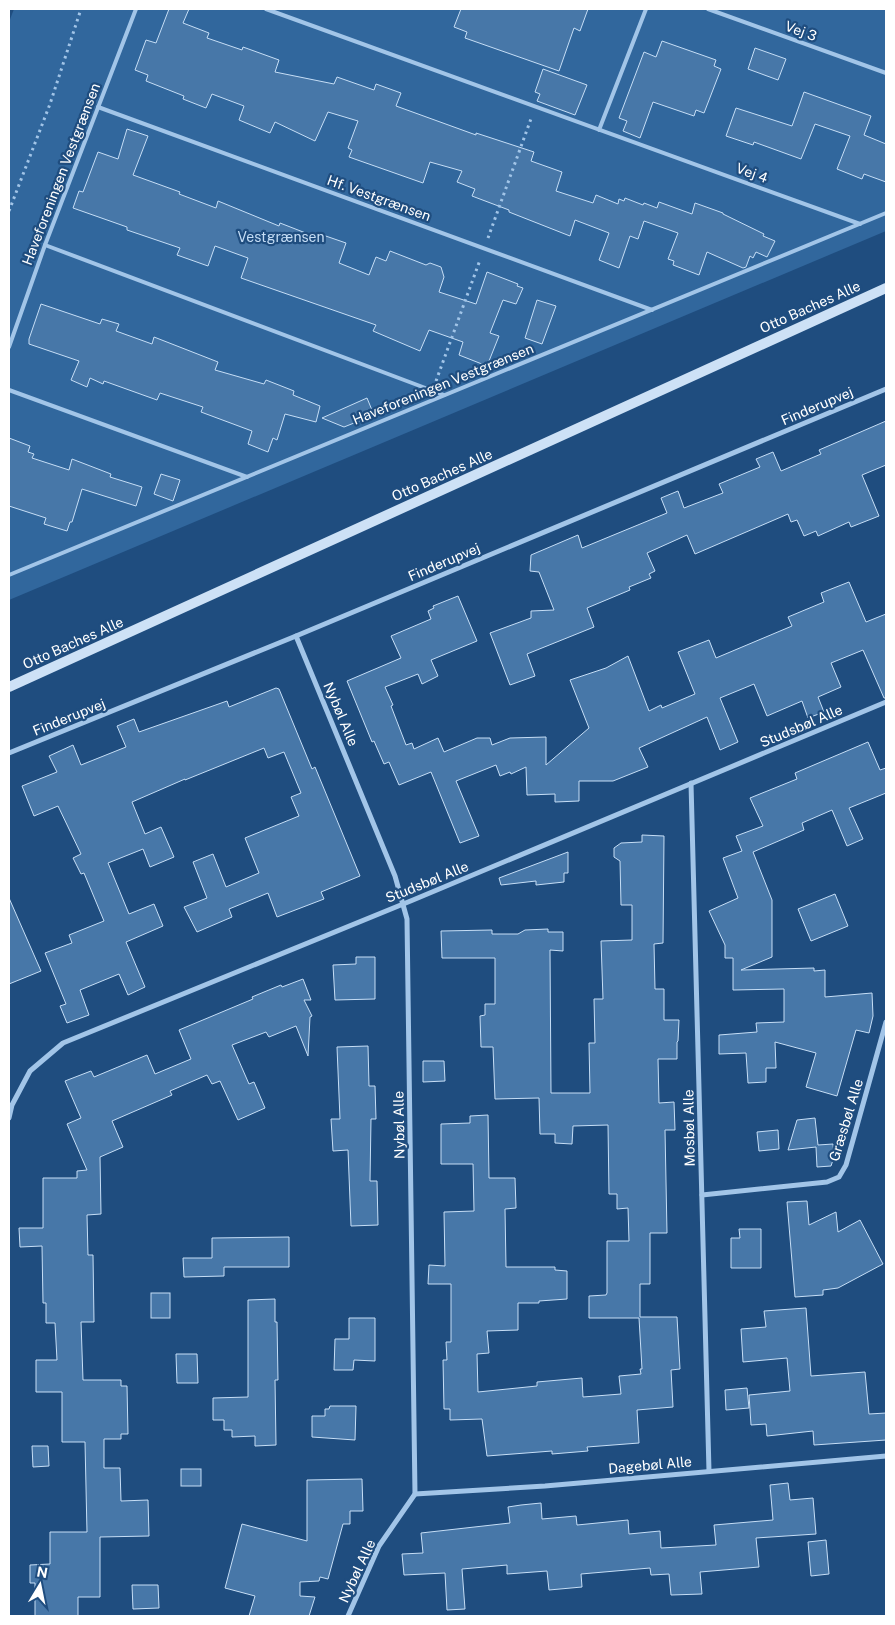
<svg xmlns="http://www.w3.org/2000/svg" width="895" height="1625" font-family="'Public Sans',sans-serif">
	<rect width="100%" height="100%" fill="#1f4d7f"/>
	<path fill="#31679d" d="M14,9H886V231L9,600V22Z"/>
	<g fill="#4777a8" stroke="#c6def6">
		<path d="M169,9H189L183,23L209,33L207,38L242,50L243,47L279,60L275,72L334,84L337,77L374,90L376,84L401,93L396,106L476,135V133L534,152L531,161L562,172L556,191L593,203L596,195L618,204L619,199L624,201L625,198L643,205L644,203L657,208L659,202L692,214L695,203L723,213V214L764,234L763,236L775,241L767,257L756,252L753,258L750,256L746,267L743,268L707,252L699,275L673,265L674,261L668,259L678,233L644,221L638,239L630,236L619,268L599,260L609,233L575,220L570,236L509,212V210L472,196L475,189L457,182L462,171L430,162L423,183L349,157L352,150L348,148L358,121L328,112L315,141L275,122L270,133L239,120L244,106L212,94L206,108L183,99L184,96L146,81L148,75L135,70L146,40L156,43Z"/>
		<path d="M461,9H588L580,31L574,28L559,71L465,38L467,32L454,27Z"/>
		<path d="M662,41L716,60L714,66L721,69L704,113L696,110L694,116L653,102L640,138L623,131L627,121L619,118L644,52L656,57Z"/>
		<path d="M755,48L786,59L778,80L748,69Z"/>
		<path d="M543,69L587,85L575,115L537,101L540,94L535,92Z"/>
		<path d="M804,92L871,116L864,135L886,144V182L864,174L862,179L837,169L850,136L815,124L801,159L754,142L753,145L726,136L736,108L792,126Z"/>
		<path d="M127,129L148,136L133,175L180,192L179,194L216,208L218,201L279,226L280,223L316,237L317,233L346,243L339,263L369,275L376,257L386,261L390,251L426,265L430,263L441,267L444,277L439,292L476,304L487,272L518,284L517,286L523,288L516,304L503,300L490,333L499,336L487,366L459,355L463,342L429,330L420,351L373,331L376,325L241,278L248,258L215,246L208,266L177,255L180,248L127,230V227L73,208L79,191L83,192L98,152L118,159Z"/>
		<path d="M537,300L556,306L542,344L525,338Z"/>
		<path d="M41,304L100,324L102,319L119,324L116,331L152,344L154,337L218,362L215,370L264,384L266,380L294,391L293,395L320,406L316,422L285,414L277,440L273,438L268,452L248,444L252,431L201,412L203,407L160,393L157,400L104,381L103,384L90,378L87,387L71,380L79,361L29,344V339Z"/>
		<path d="M367,398L374,415L344,427L322,418Z"/>
		<path d="M886,421V465L862,475L879,516L851,527L849,522L818,536L816,531L804,536L797,520L791,522L788,514L695,554L687,535L647,553L655,571L649,574L651,578L629,587L630,590L587,608L594,627L527,654L535,676L510,685L490,633L531,618V611L554,610L539,572L530,571L531,555L578,535L582,548L667,513L661,498L678,491L684,508L723,493L719,484L760,467L756,459L773,452L781,471L821,454L819,450Z"/>
		<path d="M9,438L30,446L28,452L34,454L32,458L69,470L72,459L111,474L110,477L142,487L136,506L82,489L72,522H70L67,531L44,524L46,518L9,506Z"/>
		<path d="M161,474L180,480L173,501L154,494Z"/>
		<path d="M849,582L866,622L886,614V698H884L863,650L831,663L841,687L818,697L824,712L808,718L802,701L767,716L754,684L720,698L738,742L720,750L707,717L639,748L648,767L613,781H579V801L555,802V794L527,795L526,767L511,774L510,772L500,776L496,765L456,781L479,836L460,843L431,772L399,785L389,762L384,764L374,741L372,742L347,681L401,658L391,636L431,619L428,611L434,608L433,606L458,596L477,641L431,660L438,676L422,684L418,674L385,687L393,705L391,706L406,745L412,743L414,749L438,738L444,752L477,738H490L492,745L510,738L546,737V765L589,728L570,680L606,668L628,656L649,711L661,705L662,708L695,694L678,652L709,640L716,658L792,626L788,617L824,602L821,593Z"/>
		<path d="M276,688L279,689L312,769L315,767L360,876L321,892L324,899L277,917L268,893L229,909L232,917L197,932L184,907L207,898L193,862L213,854L226,887L259,873L245,838L299,816L291,797L301,793L284,752L268,758L264,748L185,780V779L132,802L145,834L161,827L174,857L150,867L143,849L108,863L129,914L154,904L163,926L126,942L145,987L128,995L119,974L80,990L89,1015L67,1023L60,1006L66,1004L45,953L72,943L69,935L104,921L84,873L81,874L73,858L81,854L58,806L34,816L22,786L57,772L49,756L73,745L81,765L126,747L117,726L134,719L139,732L227,701L229,707Z"/>
		<path d="M868,742L880,770L886,768V793L849,808L863,839L847,846L832,810L802,823L804,830L753,852L772,900V957L741,970L814,968V971L825,970V997L872,993L873,1016L869,1033L856,1030L837,1096L806,1087L816,1053L775,1042L776,1068H766V1082L748,1083L746,1053L719,1054V1035L757,1032L756,1023L784,1022V989L733,990V958H725V945L709,911L738,898L723,858L742,851L736,836L763,826L750,798L797,779L795,773Z"/>
		<path d="M642,835L664,836L663,943L654,944L655,989H664V1020H679L678,1041L677,1042V1059H658L659,1103L674,1102L675,1130H665L667,1233H650V1284H640V1317H677L680,1369L671,1370L673,1407L637,1410L639,1443L587,1447L588,1451L552,1454V1451L487,1456L482,1419L450,1420V1409H444L443,1360H447L446,1342H451V1284H428L429,1265L445,1266L444,1212L474,1211L473,1164H441V1124L470,1123V1116L488,1115L489,1178H515L516,1208L505,1209L506,1267H555V1270L567,1271V1299L539,1301V1303H518V1330L487,1331L489,1353L477,1354L478,1392L537,1386V1382L582,1378L583,1397L621,1394L619,1376L641,1374L640,1369H642L639,1318H589V1296L606,1295L607,1293V1241H629L628,1208L617,1209V1194H609L608,1125L573,1126L572,1144L555,1143V1134H540L539,1098L495,1099L493,1047H481L480,1016L485,1015V1004H495V958H442L441,931L492,930V934H518L525,930L548,929V932H563V951L550,950L551,1093H590L589,1043H595L594,999H603L601,941L632,940V905H621L620,861L614,857V848L621,843L642,842Z"/>
		<path d="M568,852V873H564V882L536,885V881L501,885L499,878Z"/>
		<path d="M835,894L848,926L811,941L798,909Z"/>
		<path d="M9,898L41,971L9,984Z"/>
		<path d="M356,957H375V999L335,1000L333,965L356,964Z"/>
		<path d="M303,979L311,1000H304L312,1016L310,1017L308,1056L296,1026L269,1037L266,1032L232,1045L249,1084L254,1082L265,1108L238,1120L220,1081L212,1084L207,1075L170,1091L172,1095L112,1121L123,1147L100,1157L101,1214L87,1215L88,1255H93L94,1322H81L83,1380H121V1386H127L128,1434H121V1439H104V1468H120L121,1501L148,1500L149,1536L100,1537V1597H78V1616H35V1583H30V1565L50,1564V1532H87L85,1442H62V1392H36V1360H57L55,1323H46V1303H43L42,1246L20,1247L19,1228H43V1178H77V1171L87,1170L67,1124L81,1118L65,1081L91,1071L94,1077L147,1055L155,1074L191,1059L179,1030L253,999L252,997L281,985L282,987Z"/>
		<path d="M368,1046L369,1086H375L376,1119H371L370,1181H377L378,1225L351,1226L348,1150L333,1151L331,1119H340L337,1047Z"/>
		<path d="M423,1061H444L445,1081L423,1082Z"/>
		<path d="M815,1118L818,1145L833,1144L834,1157L831,1166L817,1167L816,1147L788,1150L797,1120Z"/>
		<path d="M778,1130L779,1149L759,1151L757,1132Z"/>
		<path d="M807,1201L809,1225L836,1212L838,1232L860,1220L883,1264L838,1288L823,1290V1295L795,1297L787,1202Z"/>
		<path d="M739,1229H761V1268H731V1238H740Z"/>
		<path d="M289,1237V1267H224V1276L184,1277L183,1258H212V1238Z"/>
		<rect x="151" y="1293" width="19" height="25"/>
		<path d="M275,1299V1322H277L278,1380H275L276,1445L255,1446V1436L232,1437V1430H224V1420H213V1398L248,1397V1300Z"/>
		<path d="M806,1308L811,1376L865,1372L869,1414L886,1413V1440L814,1445L813,1431L767,1436L766,1424L751,1425L749,1395L790,1391L787,1358L743,1362L741,1329L766,1327L764,1311Z"/>
		<path d="M349,1318H375V1361L354,1360L353,1370H334L335,1339H349Z"/>
		<path d="M176,1354H197L198,1383H177Z"/>
		<path d="M747,1388L749,1408L726,1410L725,1390Z"/>
		<path d="M330,1406H356L355,1440L312,1437V1416H325V1409H329Z"/>
		<path d="M32,1446H48L49,1466L33,1467Z"/>
		<rect x="181" y="1469" width="20" height="17"/>
		<path d="M362,1479L363,1511H350V1524H343L328,1579L320,1577L319,1581L300,1582V1596L315,1597L309,1616H249L255,1596L225,1588L242,1524L307,1541V1480Z"/>
		<path d="M788,1483L790,1500L813,1498L816,1534L756,1538L759,1567L700,1572L702,1594L671,1595L669,1574L651,1575L650,1568L581,1574L582,1587L549,1590L547,1571L507,1574V1565L462,1569L465,1609L447,1610L445,1573L404,1575L402,1554L423,1553L421,1533L510,1523L508,1507L521,1505L541,1503L542,1519L576,1516L577,1525L628,1520L629,1534L660,1531L661,1548L716,1545L714,1525L773,1520L770,1485Z"/>
		<path d="M826,1540L829,1574L811,1576L808,1542Z"/>
		<path d="M132,1585H158L159,1608L133,1609Z"/>
	</g>
	<g fill="none" stroke-linecap="round" stroke-linejoin="round">
		<g stroke="#a2c5e8" stroke-width="3" stroke-dasharray="2.5 4" stroke-linecap="butt">
			<path d="M9,211L50,104L81,9"/>
			<path d="M488,238L532,116"/>
			<path d="M436,381L480,260"/>
		</g>
		<g stroke="#a2c5e8" stroke-width="4">
			<path d="M266,9L860,224"/>
			<path d="M708,9L886,73"/>
			<path d="M98,107L652,310"/>
			<path d="M599,130L646,9"/>
			<path d="M45,245L444,395"/>
			<path d="M9,347L45,245L136,9"/>
			<path d="M9,390L247,477"/>
			<path d="M9,575L886,213"/>
		</g>
		<g stroke="#a2c5e8" stroke-width="5">
			<path d="M296,636L395,876L407,919L415,1494L379,1546L348,1616"/>
			<path d="M9,753L296,636L886,389"/>
			<path d="M691,783L709,1471"/>
			<path d="M9,1118L12,1105L30,1071L63,1043L413,900L886,702"/>
			<path d="M702,1195L827,1182L839,1177L846,1165L886,1022"/>
			<path d="M415,1494L545,1486L886,1456"/>
		</g>
		<path stroke="#cde1f6" stroke-width="10" d="M9,687L886,288"/>
	</g>
	<g text-anchor="middle" stroke-width="4.5" stroke-linejoin="round" paint-order="stroke">
		<g font-size="14" fill="#fff" stroke="#1f4d7f">
			<text transform="translate(801 31) rotate(20)" y="5">Vej 3</text>
			<text transform="translate(752 173) rotate(20)" y="5">Vej 4</text>
			<text transform="translate(61 174) rotate(-69)" y="5">Haveforeningen Vestgrænsen</text>
			<text transform="translate(379 198) rotate(20)" y="5">Hf. Vestgrænsen</text>
			<text transform="translate(810 307) rotate(-24)" y="5">Otto Baches Alle</text>
			<text transform="translate(443 384) rotate(-22)" y="5">Haveforeningen Vestgrænsen</text>
			<text transform="translate(817 406) rotate(-23)" y="5">Finderupvej</text>
			<text transform="translate(442 475) rotate(-24)" y="5">Otto Baches Alle</text>
			<text transform="translate(444 562) rotate(-23)" y="5">Finderupvej</text>
			<text transform="translate(73 643) rotate(-24)" y="5">Otto Baches Alle</text>
			<text transform="translate(341 714) rotate(67)" y="5">Nybøl Alle</text>
			<text transform="translate(69 717) rotate(-22)" y="5">Finderupvej</text>
			<text transform="translate(801 726) rotate(-23)" y="5">Studsbøl Alle</text>
			<text transform="translate(427 882) rotate(-22)" y="5">Studsbøl Alle</text>
			<text transform="translate(846 1120) rotate(-73)" y="5">Græsbøl Alle</text>
			<text transform="translate(399 1125) rotate(-91)" y="5">Nybøl Alle</text>
			<text transform="translate(689 1128) rotate(-91)" y="5">Mosbøl Alle</text>
			<text transform="translate(650 1465) rotate(-5)" y="5">Dagebøl Alle</text>
			<text transform="translate(357 1571) rotate(-65)" y="5">Nybøl Alle</text>
		</g>
		<g font-size="14" fill="#c6def6" stroke="#1f4d7f">
			<text x="281" y="242">Vestgrænsen</text>
		</g>
	</g>
	<rect width="895" height="1625" fill="none" stroke="#ffffff" stroke-width="20"/>
	<g transform="translate(40 1585) rotate(10)" stroke="#1f4d7f" stroke-width="4" paint-order="stroke">
	<path d="M0-4L9 19L0 12L-9 19Z" fill="#ffffff"/>
	<text y="-8" font-size="14" font-weight="bold" text-anchor="middle" fill="#ffffff">N</text>
	</g>
</svg>
